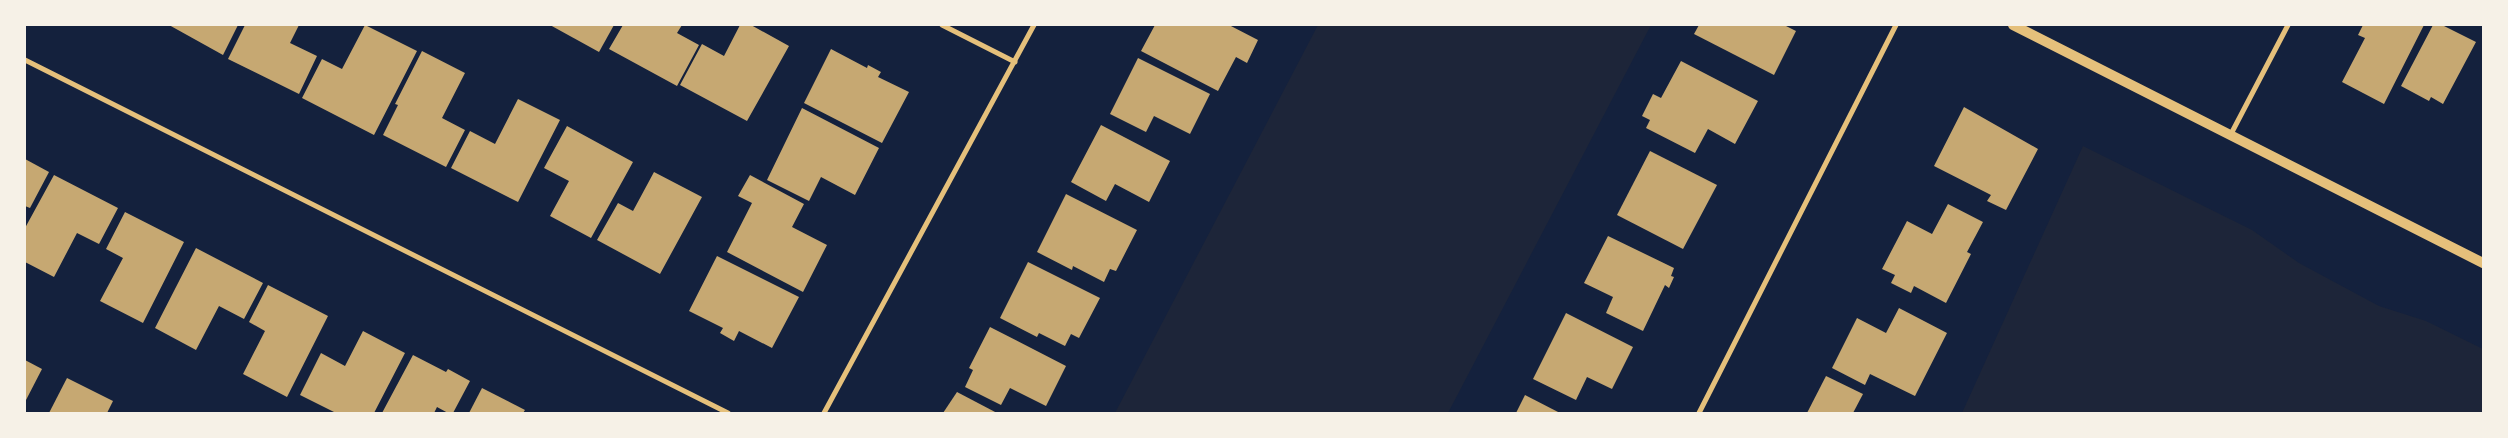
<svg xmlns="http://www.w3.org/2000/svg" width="2508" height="438" font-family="Jost,sans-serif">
	<rect width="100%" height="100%" fill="#14213d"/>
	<g fill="#1d2539">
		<path d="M1318,25H1651L1448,413H1115Z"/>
		<path d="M2083,146L2252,230L2299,263L2379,306L2426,321L2483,349V413H1962Z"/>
	</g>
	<g fill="#c6a872">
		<path d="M169,25H238L223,55Z"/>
		<path d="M245,25H299L290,43L317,56L299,94L228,59Z"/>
		<path d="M365,25L417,51L374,135L302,98L322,59L342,69Z"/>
		<path d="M550,25H614L599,52Z"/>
		<path d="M623,25H682L677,33L699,45L677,86L609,49Z"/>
		<path d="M740,25H751L789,46L747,121L680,85L702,44L724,56Z"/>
		<path d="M1155,25H1229L1258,40L1247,63L1236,57L1218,91L1141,51Z"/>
		<path d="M1699,25H1784L1796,31L1774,75L1694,34Z"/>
		<path d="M2363,25H2424L2384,104L2342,82L2365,38L2358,35Z"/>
		<path d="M2433,25H2442L2476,42L2443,104L2431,97L2429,101L2401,86Z"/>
		<path d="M831,49L867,68L868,65L881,72L878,77L909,92L882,143L804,103Z"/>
		<path d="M422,51L465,73L442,118L465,130L446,167L383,135L398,105L395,104Z"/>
		<path d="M1138,58L1210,94L1190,134L1154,116L1146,132L1110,114Z"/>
		<path d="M1681,61L1758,101L1735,144L1708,129L1695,153L1646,128L1650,120L1642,116L1653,94L1661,98Z"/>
		<path d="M518,99L560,120L518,202L451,168L470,131L495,144Z"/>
		<path d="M1964,107L2038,149L2006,210L1987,201L1991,195L1934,166Z"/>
		<path d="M802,108L879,148L855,195L821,177L809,201L767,180Z"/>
		<path d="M1101,125L1170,161L1149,202L1115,184L1106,201L1071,182Z"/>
		<path d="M567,126L633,162L591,238L550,216L569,181L544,168Z"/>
		<path d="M1650,151L1717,185L1683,249L1617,215Z"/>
		<path d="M25,159L49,172L30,208L25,206Z"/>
		<path d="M654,172L702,197L660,274L597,240L618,203L633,211Z"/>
		<path d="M54,175L118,208L99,244L77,233L54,277L25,262V228Z"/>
		<path d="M750,175L804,204L792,227L827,245L803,292L727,252L752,203L738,196Z"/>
		<path d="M1066,194L1137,230L1116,271L1110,269L1104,282L1073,266L1072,270L1037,252Z"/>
		<path d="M1948,204L1983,222L1967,252L1971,254L1946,303L1914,286L1911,293L1891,283L1895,275L1882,269L1907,221L1932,234Z"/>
		<path d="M125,212L184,242L143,323L100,301L123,258L106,249Z"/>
		<path d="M1608,236L1674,268L1671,276L1674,277L1669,288L1665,285L1643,331L1606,313L1613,297L1584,283Z"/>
		<path d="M196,248L263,283L244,319L219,306L196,350L155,328Z"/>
		<path d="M717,256L799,297L772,348L739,331L734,341L720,333L723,328L689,311Z"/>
		<path d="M1028,262L1100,298L1079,338L1071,334L1065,346L1039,333L1037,337L1000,318Z"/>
		<path d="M268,285L328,316L287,397L243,374L265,331L249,322Z"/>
		<path d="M1899,308L1947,333L1915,396L1870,374L1865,385L1832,368L1857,318L1886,333Z"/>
		<path d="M1566,313L1633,347L1612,389L1587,377L1576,400L1533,379Z"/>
		<path d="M990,327L1066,366L1046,406L1010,388L1001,405L965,387L973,370L969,368Z"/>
		<path d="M363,331L405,353L374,413H336L300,395L321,353L345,366Z"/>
		<path d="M413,355L446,372L448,369L470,381L453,413H448L437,407L434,413H382Z"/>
		<path d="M25,360L42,369L25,402Z"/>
		<path d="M1826,376L1863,394L1853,413H1807Z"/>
		<path d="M67,378L113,401L107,413H49Z"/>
		<path d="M482,388L525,410L523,413H469Z"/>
		<path d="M957,392L997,413H943Z"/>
		<path d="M1525,395L1560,413H1516Z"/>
	</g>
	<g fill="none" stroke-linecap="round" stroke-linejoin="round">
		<g stroke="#e5c07b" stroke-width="5">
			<path d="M942,25L1015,62"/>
			<path d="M25,60L728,413"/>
			<path d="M2231,134L2288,25"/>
			<path d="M824,413L1034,25"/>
			<path d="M1699,413L1896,25"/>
		</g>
		<path stroke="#e5c07b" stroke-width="10" d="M2013,25L2483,263"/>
	</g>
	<rect width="2508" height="438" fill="none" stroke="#f6f1e7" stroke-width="52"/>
</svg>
